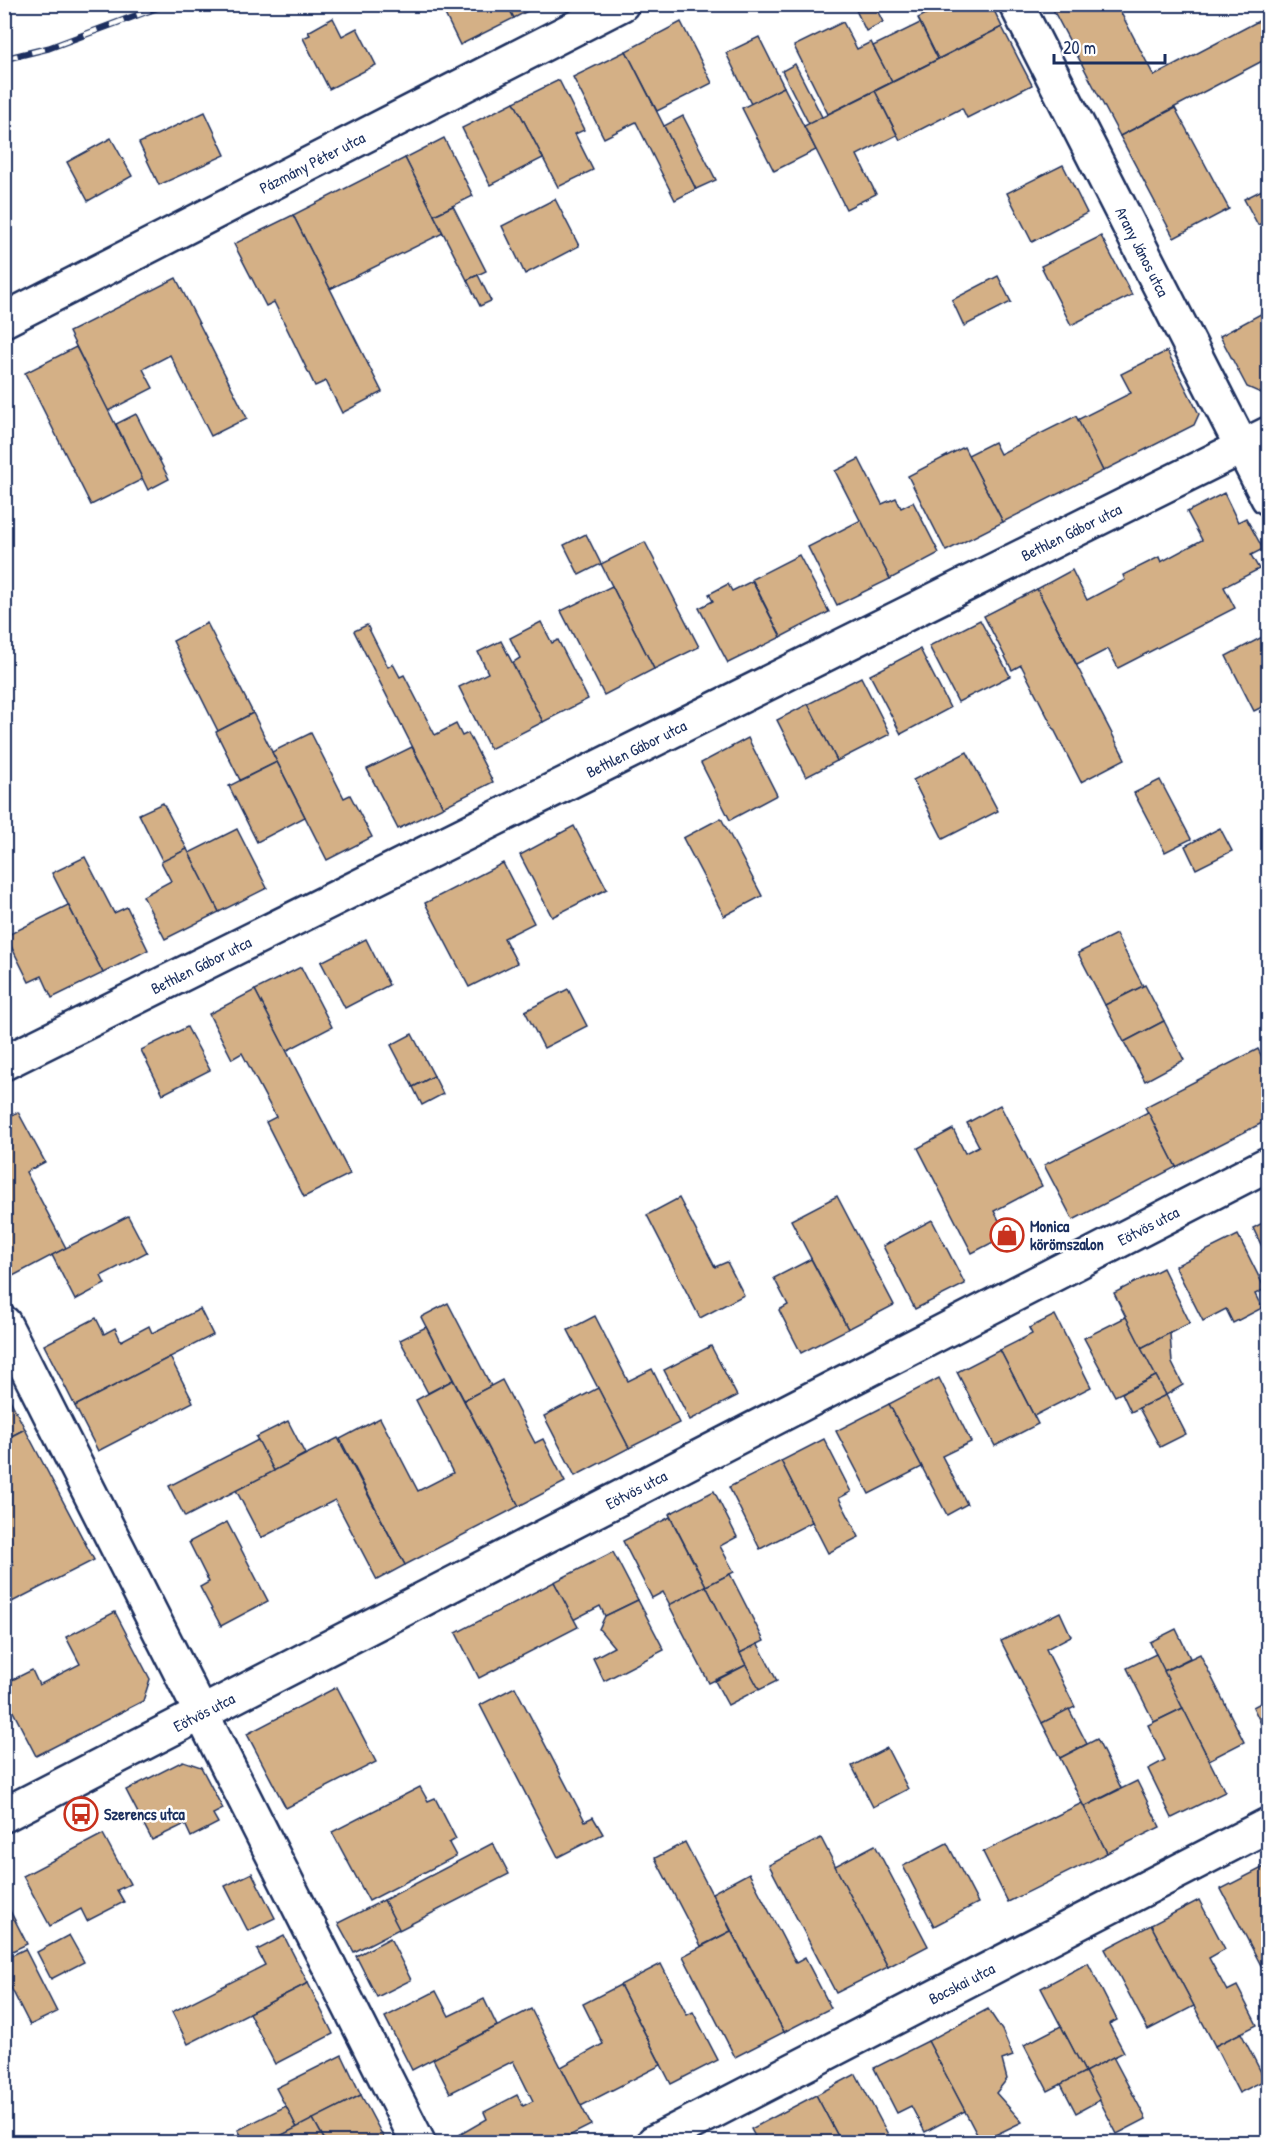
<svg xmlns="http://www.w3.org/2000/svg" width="1273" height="2147" font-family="'Patrick Hand',sans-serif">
	<rect width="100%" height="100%" fill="#fff"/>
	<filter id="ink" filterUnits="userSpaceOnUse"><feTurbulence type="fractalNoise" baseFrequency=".0167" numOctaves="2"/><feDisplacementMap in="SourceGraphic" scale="12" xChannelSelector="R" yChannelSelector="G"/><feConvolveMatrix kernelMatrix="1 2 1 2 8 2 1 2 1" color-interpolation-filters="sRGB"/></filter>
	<g filter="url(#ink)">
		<g fill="#d4b086" stroke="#1b2f5e" stroke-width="1.5">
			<path d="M440,4H507L514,18L460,45Z"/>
			<path d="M507,4H541L514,18Z"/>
			<path d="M853,4H874L883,22L866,31Z"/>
			<path d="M946,4H991L1002,27L938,59L918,18Z"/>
			<path d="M1050,4H1127L1119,9L1154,76L1268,16V58L1120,136Z"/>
			<path d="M333,18L342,36L357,28L376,65L329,89L303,38L310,35L308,32Z"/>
			<path d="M681,22L712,83L657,111L626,51Z"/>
			<path d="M843,22L857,49L871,42L892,82L828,114L794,46Z"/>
			<path d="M920,23L938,59L892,82L873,46Z"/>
			<path d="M1002,27L1032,85L967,118L962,108L900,140L875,91Z"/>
			<path d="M759,37L784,87L751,104L726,53Z"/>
			<path d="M626,51L696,189L675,200L636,122L604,138L573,77Z"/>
			<path d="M795,64L822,117L809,124L782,71Z"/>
			<path d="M559,80L584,130L575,134L593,170L558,187L514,102Z"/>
			<path d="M784,87L816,150L774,171L742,108Z"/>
			<path d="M875,91L897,135L857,155L876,194L846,209L804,126Z"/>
			<path d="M514,102L543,158L490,185L462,128Z"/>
			<path d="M1175,108L1229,209L1174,238L1120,136Z"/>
			<path d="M205,112L225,155L159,185L139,143Z"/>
			<path d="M683,116L716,180L696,189L664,126Z"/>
			<path d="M111,138L132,176L88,201L67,162Z"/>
			<path d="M444,138L473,196L434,215L405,158Z"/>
			<path d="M405,158L443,233L330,289L293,215Z"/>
			<path d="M1063,165L1087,213L1032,242L1007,193Z"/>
			<path d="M1268,187V220L1258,225L1244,199Z"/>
			<path d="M555,199L579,246L525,274L502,226Z"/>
			<path d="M453,206L486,271L467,280L434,215Z"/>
			<path d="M293,215L382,392L342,413L326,381L315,386L274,302L266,306L234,244Z"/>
			<path d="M1101,236L1132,295L1071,325L1041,266Z"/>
			<path d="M478,275L491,301L480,306L467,280Z"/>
			<path d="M998,276L1011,302L964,326L952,300Z"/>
			<path d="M176,278L247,418L211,436L170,355L143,369L153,388L108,411L69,332Z"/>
			<path d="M1268,310V391L1263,394L1247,387L1220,336Z"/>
			<path d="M76,347L143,479L91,505L25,373Z"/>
			<path d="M1167,351L1199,414L1194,425L1103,471L1077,420L1131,393L1121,374Z"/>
			<path d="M136,414L169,479L148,490L116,424Z"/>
			<path d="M1076,416L1103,471L1003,522L968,455L994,442L1000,454Z"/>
			<path d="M964,447L1003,522L946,551L908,476Z"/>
			<path d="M859,459L882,504L896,498L901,508L913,502L939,553L890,579L835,471Z"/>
			<path d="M1224,493L1238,522L1246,518L1263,549L1251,555L1259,569L1224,587L1235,608L1118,668L1108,649L1077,665L1037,589L1072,570L1087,600L1125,580L1123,575L1159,557L1161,562L1202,540L1187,512Z"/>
			<path d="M861,520L890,579L837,605L808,547Z"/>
			<path d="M586,534L601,564L579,575L564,545Z"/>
			<path d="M645,542L699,647L654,669L601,564Z"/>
			<path d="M799,555L829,612L781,637L752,579Z"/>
			<path d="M752,581L781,637L728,663L699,608L713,601L709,594L728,584L732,591Z"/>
			<path d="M612,586L654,669L604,695L561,611Z"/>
			<path d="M1037,589L1125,759L1081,782L1021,665L1012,670L984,616Z"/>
			<path d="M980,620L1010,676L958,702L929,646Z"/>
			<path d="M541,622L552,643L558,640L588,699L543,722L512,663L520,658L510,638Z"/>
			<path d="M207,623L253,713L218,731L173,641Z"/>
			<path d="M367,625L388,667L393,664L400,677L404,675L435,735L456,724L462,736L468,733L493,782L443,807L354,631Z"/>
			<path d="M1268,634V704L1254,711L1226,656Z"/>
			<path d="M501,641L543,722L490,749L459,687L488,673L478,652Z"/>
			<path d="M920,649L950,708L901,734L870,675Z"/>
			<path d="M861,677L890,734L837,761L808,704Z"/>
			<path d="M808,704L837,761L806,777L777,720Z"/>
			<path d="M253,713L277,762L240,780L216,732Z"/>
			<path d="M311,733L344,798L350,795L372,837L327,860L272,752Z"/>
			<path d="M748,738L777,795L730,820L701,763Z"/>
			<path d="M412,747L443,807L398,829L367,769Z"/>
			<path d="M967,752L998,811L943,839L913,780Z"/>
			<path d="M277,762L305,817L257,842L229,786Z"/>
			<path d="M1160,780L1191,839L1165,852L1134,793Z"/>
			<path d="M163,803L187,849L163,862L139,814Z"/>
			<path d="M721,818L762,896L724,916L683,838Z"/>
			<path d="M574,826L607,889L552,917L520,855Z"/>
			<path d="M1220,828L1232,851L1196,869L1185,846Z"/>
			<path d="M237,829L267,888L219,912L189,853Z"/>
			<path d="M187,849L219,912L165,939L143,896L171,881L161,862Z"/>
			<path d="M85,857L114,913L127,907L148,950L103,973L52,873Z"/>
			<path d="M503,863L534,923L504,938L517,963L469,987L425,903Z"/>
			<path d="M68,905L103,973L52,998L42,976L29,982L6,936Z"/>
			<path d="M1116,934L1143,986L1105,1005L1078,953Z"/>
			<path d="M366,939L389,985L345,1008L321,962Z"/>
			<path d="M301,967L332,1027L286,1051L255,990Z"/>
			<path d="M1145,985L1164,1021L1124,1042L1105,1005Z"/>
			<path d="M568,989L587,1026L544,1048L525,1011Z"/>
			<path d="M255,990L350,1174L304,1197L266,1122L276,1117L242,1053L232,1059L209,1014Z"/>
			<path d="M1164,1021L1184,1060L1145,1081L1124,1042Z"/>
			<path d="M187,1027L210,1070L163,1094L141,1050Z"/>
			<path d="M412,1034L434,1076L413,1087L391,1045Z"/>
			<path d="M1258,1049L1268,1069V1120L1176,1167L1145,1107Z"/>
			<path d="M434,1076L443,1094L422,1105L413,1087Z"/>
			<path d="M1000,1105L1042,1186L994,1211L1007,1235L972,1253L918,1148L953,1129L965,1153L979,1146L967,1123Z"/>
			<path d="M18,1112L45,1162L26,1172L66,1248L11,1277L4,1265V1119Z"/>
			<path d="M1148,1112L1176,1167L1073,1220L1044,1165Z"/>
			<path d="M837,1196L894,1305L848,1329L791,1220Z"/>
			<path d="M679,1198L715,1267L727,1262L744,1295L700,1318L647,1215Z"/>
			<path d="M128,1216L147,1252L101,1276L105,1284L75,1300L52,1255Z"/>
			<path d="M932,1220L965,1284L915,1309L883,1246Z"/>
			<path d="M1268,1220V1259L1253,1228Z"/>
			<path d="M1238,1235L1265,1289L1255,1294L1262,1308L1233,1323L1226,1309L1203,1321L1175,1266Z"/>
			<path d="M811,1259L848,1329L801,1353L779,1310L788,1305L774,1278Z"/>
			<path d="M1163,1268L1190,1323L1141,1348L1114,1293Z"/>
			<path d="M448,1303L491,1386L464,1400L421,1317Z"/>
			<path d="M200,1309L213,1335L75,1406L44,1345L96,1318L104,1334L115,1328L121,1341L149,1326L152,1333Z"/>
			<path d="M1055,1315L1091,1387L1034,1416L1000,1350L1032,1334L1029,1328Z"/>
			<path d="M595,1316L628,1381L652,1369L679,1423L629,1448L568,1330Z"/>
			<path d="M1126,1317L1156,1376L1115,1396L1084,1338Z"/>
			<path d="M426,1327L453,1380L428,1393L400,1340Z"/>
			<path d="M1170,1333L1172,1363L1183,1385L1166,1395L1141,1348Z"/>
			<path d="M711,1346L737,1396L690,1420L664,1370Z"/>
			<path d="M1000,1350L1038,1424L995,1446L957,1372Z"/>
			<path d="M170,1357L193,1402L98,1451L75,1406Z"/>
			<path d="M1156,1376L1166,1395L1131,1412L1122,1393Z"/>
			<path d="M939,1378L971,1442L942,1456L967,1504L947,1515L889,1404Z"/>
			<path d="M453,1380L519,1506L405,1565L340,1439L380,1418L418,1491L453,1473L416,1400Z"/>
			<path d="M502,1380L535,1443L543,1439L565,1482L519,1506L464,1400Z"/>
			<path d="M4,1388L25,1429L4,1440Z"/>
			<path d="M598,1388L629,1448L575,1476L544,1416Z"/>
			<path d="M1166,1395L1186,1434L1160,1447L1139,1408Z"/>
			<path d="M889,1404L922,1467L869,1494L836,1431Z"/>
			<path d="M288,1421L305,1454L274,1471L256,1437Z"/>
			<path d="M25,1429L94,1560L4,1606V1570L14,1565L4,1547V1440Z"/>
			<path d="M338,1438L405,1565L377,1580L335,1500L261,1538L236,1490Z"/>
			<path d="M824,1439L851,1492L839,1498L859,1537L828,1553L781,1461Z"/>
			<path d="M258,1440L274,1471L185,1517L169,1486Z"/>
			<path d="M781,1461L812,1522L760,1549L729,1487Z"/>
			<path d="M714,1491L737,1537L720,1546L734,1572L706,1586L669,1514Z"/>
			<path d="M670,1517L706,1586L670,1605L663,1592L652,1598L623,1541Z"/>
			<path d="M227,1522L268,1601L221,1626L200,1587L209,1582L189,1542Z"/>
			<path d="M613,1552L638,1600L605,1616L600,1606L573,1620L554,1582Z"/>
			<path d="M730,1574L764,1641L740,1653L706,1586Z"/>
			<path d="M554,1582L578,1627L479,1678L456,1633Z"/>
			<path d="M706,1586L746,1665L709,1683L669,1605Z"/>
			<path d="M638,1600L664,1650L604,1681L593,1658L614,1647L599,1629L605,1616Z"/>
			<path d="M115,1612L150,1679L143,1701L36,1756L4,1694V1684L32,1670L39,1685L80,1664L66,1637Z"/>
			<path d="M1060,1612L1071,1636L1046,1649L1075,1707L1042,1723L1001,1641Z"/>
			<path d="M1176,1629L1190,1658L1164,1671L1150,1642Z"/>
			<path d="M758,1644L777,1681L759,1690L740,1653Z"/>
			<path d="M1156,1654L1183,1708L1154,1722L1127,1668Z"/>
			<path d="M1200,1654L1244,1742L1209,1760L1164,1671Z"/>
			<path d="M746,1665L759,1689L728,1705L715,1681Z"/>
			<path d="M337,1687L376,1762L286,1808L247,1734Z"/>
			<path d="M515,1687L585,1821L593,1817L603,1834L558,1857L480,1705Z"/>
			<path d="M1268,1699V1738L1253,1707Z"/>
			<path d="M1183,1708L1225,1792L1172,1818L1148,1769L1165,1760L1148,1725Z"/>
			<path d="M1069,1709L1087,1744L1060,1758L1042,1723Z"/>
			<path d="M1097,1739L1121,1788L1084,1807L1060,1758Z"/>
			<path d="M887,1748L908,1789L873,1807L852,1766Z"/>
			<path d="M183,1761L201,1767L223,1809L213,1814L218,1823L191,1837L185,1824L152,1840L126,1790Z"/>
			<path d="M1137,1781L1160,1827L1107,1853L1084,1807Z"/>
			<path d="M420,1787L428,1801L435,1798L456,1839L449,1843L456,1856L369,1901L332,1832Z"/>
			<path d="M1082,1803L1107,1853L1008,1902L983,1852Z"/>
			<path d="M103,1834L130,1884L117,1890L124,1902L87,1921L81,1909L50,1926L23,1876Z"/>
			<path d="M821,1838L888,1967L836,1993L769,1865Z"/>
			<path d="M685,1842L731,1931L701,1946L655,1858Z"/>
			<path d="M493,1843L509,1874L399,1930L384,1900Z"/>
			<path d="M947,1843L978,1903L934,1926L903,1866Z"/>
			<path d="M875,1845L928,1946L888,1967L835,1866Z"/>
			<path d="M1264,1867L1268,1876V1971L1265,1973L1221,1889Z"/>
			<path d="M252,1873L275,1918L248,1931L225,1886Z"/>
			<path d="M749,1873L796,1963L805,1958L831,2008L784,2032L712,1893Z"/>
			<path d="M4,1899L27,1944L4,1955Z"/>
			<path d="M384,1900L399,1929L354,1952L338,1923Z"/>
			<path d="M1199,1900L1225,1949L1209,1958L1227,1991L1237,1986L1257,2025L1215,2046L1151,1925Z"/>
			<path d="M1151,1925L1194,2006L1148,2030L1105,1949Z"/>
			<path d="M731,1931L784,2032L735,2057L683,1956Z"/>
			<path d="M69,1935L84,1962L51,1979L37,1952Z"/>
			<path d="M284,1936L308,1983L188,2044L172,2012L265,1965L257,1950Z"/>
			<path d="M390,1938L411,1980L377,1997L356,1956Z"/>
			<path d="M25,1949L57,2012L30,2025L4,1974V1959Z"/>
			<path d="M1088,1963L1117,2020L1109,2024L1124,2052L1085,2072L1041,1988Z"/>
			<path d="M661,1964L687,2015L693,2012L718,2060L671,2084L620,1985Z"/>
			<path d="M308,1983L333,2034L275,2064L249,2013Z"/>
			<path d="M620,1985L661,2065L581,2106L561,2067L603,2044L583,2004Z"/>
			<path d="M436,1991L449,2016L484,1999L497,2026L412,2070L385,2017Z"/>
			<path d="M531,2009L591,2125L557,2142H447L487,2119L484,2112L517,2095L523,2106L533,2101L513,2061L450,2093L433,2059Z"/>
			<path d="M988,2009L1002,2030L1013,2056L1002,2060L1007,2079L996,2093L1022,2122L981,2142L928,2041Z"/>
			<path d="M1061,2026L1085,2072L1048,2091L1024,2045Z"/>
			<path d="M1241,2033L1265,2080L1239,2093L1215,2046Z"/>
			<path d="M928,2041L965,2111L925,2132L911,2106L897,2113L874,2068Z"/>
			<path d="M342,2055L361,2095L297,2128L276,2088Z"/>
			<path d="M1113,2057L1146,2119L1117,2134L1085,2072Z"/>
			<path d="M1085,2072L1100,2100L1076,2113L1061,2084Z"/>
			<path d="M856,2074L892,2142H841L816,2095Z"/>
			<path d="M361,2095L386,2142H326L313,2119Z"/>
			<path d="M816,2095L841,2142H758L751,2129Z"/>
			<path d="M286,2106L297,2128L268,2142H245L238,2130Z"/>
			<path d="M313,2119L325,2141L284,2142L280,2136Z"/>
		</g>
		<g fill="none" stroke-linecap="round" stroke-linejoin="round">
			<g stroke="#1b2f5e" stroke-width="38">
				<g id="street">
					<path id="s1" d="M1016,4L1268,498"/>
					<path id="s2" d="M4,320L622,4"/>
					<path id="s3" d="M4,1063L1268,434"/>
					<path id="s4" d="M4,1815L1268,1164"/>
					<path id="s5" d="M654,2142L1268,1825"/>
				</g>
			</g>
			<g stroke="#1b2f5e" stroke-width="38">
				<path id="secondary" d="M4,1323L418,2142"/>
			</g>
			<use href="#street" stroke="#fff" stroke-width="33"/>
			<use href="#secondary" stroke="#fff" stroke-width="33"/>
			<g stroke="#1b2f5e" stroke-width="7">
				<path id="rail" d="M4,59L49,48L167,4"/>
			</g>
			<use href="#rail" stroke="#fff" stroke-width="4.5" stroke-dasharray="14" stroke-linecap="butt"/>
		</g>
	</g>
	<defs>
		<g id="shop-ring" transform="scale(1.725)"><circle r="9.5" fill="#fff" stroke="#c8321e" stroke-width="1.5"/><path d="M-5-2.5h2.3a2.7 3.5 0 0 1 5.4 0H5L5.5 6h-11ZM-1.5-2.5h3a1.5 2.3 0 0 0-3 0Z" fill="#c8321e"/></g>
		<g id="bus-ring" transform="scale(1.725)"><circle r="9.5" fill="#fff" stroke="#c8321e" stroke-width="1.5"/><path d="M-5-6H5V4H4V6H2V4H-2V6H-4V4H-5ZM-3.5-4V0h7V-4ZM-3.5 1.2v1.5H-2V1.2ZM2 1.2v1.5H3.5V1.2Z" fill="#c8321e"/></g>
	</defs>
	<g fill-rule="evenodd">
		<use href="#shop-ring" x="1007" y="1235"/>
		<use href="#bus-ring" x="81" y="1814"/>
	</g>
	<g text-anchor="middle" stroke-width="5" stroke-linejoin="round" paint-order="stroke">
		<g font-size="16" fill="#1b2f5e" stroke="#fff">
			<text dy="6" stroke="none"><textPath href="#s2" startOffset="346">Pázmány Péter utca</textPath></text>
			<text dy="6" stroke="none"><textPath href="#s1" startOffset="278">Arany János utca</textPath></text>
			<text dy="6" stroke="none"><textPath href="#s3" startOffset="1192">Bethlen Gábor utca</textPath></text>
			<text dy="6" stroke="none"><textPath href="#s3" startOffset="706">Bethlen Gábor utca</textPath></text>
			<text dy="6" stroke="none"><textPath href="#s3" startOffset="220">Bethlen Gábor utca</textPath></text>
			<text dy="6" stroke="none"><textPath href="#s4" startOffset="1287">Eötvös utca</textPath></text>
			<text dy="6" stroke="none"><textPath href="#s4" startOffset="711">Eötvös utca</textPath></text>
			<text dy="6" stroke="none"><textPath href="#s4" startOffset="225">Eötvös utca</textPath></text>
			<text dy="6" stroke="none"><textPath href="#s5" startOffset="346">Bocskai utca</textPath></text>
		</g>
		<g font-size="16" font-weight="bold" fill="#1b2f5e" stroke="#fff" text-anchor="start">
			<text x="1030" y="1232">Monica<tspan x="1030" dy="18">körömszalon</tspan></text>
			<text x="104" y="1820">Szerencs utca</text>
		</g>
	</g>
	<rect width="1273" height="2147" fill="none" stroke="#fff" stroke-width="24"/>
	<rect x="12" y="12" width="1249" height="2123" fill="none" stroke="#1b2f5e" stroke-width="2" filter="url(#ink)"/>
	<path d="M1054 54v9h111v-9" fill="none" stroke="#1b2f5e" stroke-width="3"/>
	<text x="1063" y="54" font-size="18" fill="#1b2f5e" stroke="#ffffff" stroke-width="4.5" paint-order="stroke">20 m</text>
</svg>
